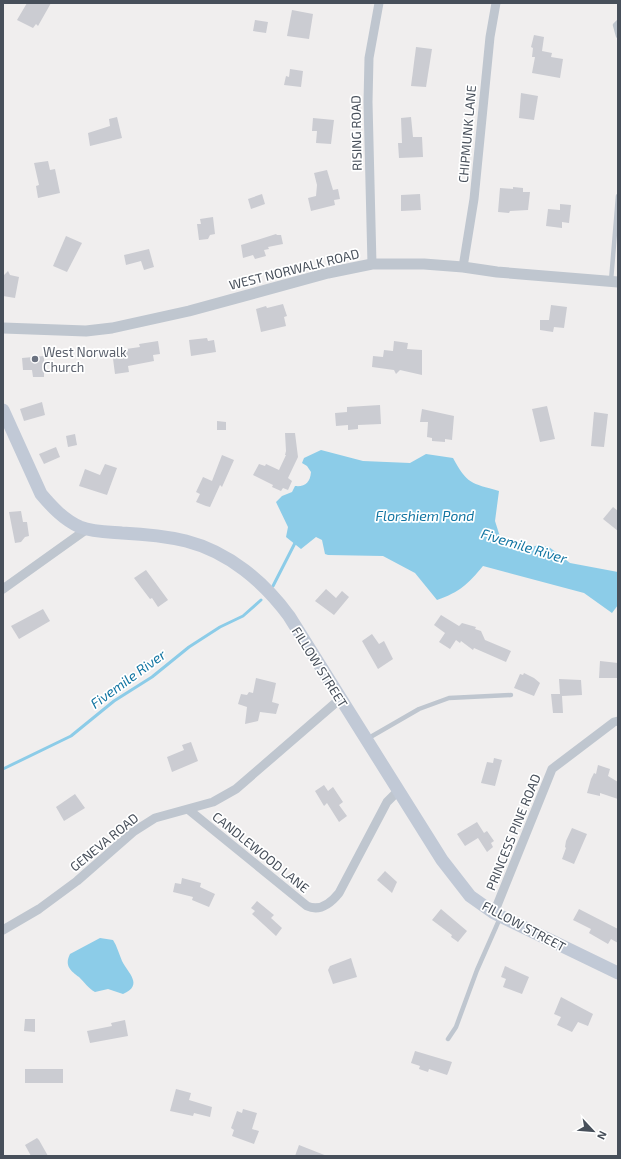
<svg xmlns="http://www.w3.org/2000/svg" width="621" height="1159" font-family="'Exo 2',sans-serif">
	<rect width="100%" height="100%" fill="#f0eeee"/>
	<g fill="#8ccce8">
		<path d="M321,450L363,461L410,463L426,454L453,458C467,484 471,483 499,491L495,521L502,543L521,551L538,545L549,547L570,563L618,572V605L612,613L584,593L483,566C468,584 460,592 437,600L415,573L383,556L328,555L325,554L322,540L316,537L301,549L286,537L288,527L276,502L282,496L292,492L295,486C305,487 310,483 311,472L307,466L302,463L304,458Z"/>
		<path d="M100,938L113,940C117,946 119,954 122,961C128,973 144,985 123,994L108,989L95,992C88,988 85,983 79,977C71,971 64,966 70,954Z"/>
	</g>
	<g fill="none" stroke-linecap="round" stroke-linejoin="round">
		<g stroke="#8ccce8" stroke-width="3">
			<path d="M273,586L296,541"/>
			<path d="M3,769L71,736L114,701L152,677L189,647L220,627L243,616L261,600"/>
		</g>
	</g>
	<g fill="#cbccd2">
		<path d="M27,3H51L38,26L36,24L33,28L17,20Z"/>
		<path d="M292,10L313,14L309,39L287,36Z"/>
		<path d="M255,20L268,22L266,33L253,31Z"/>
		<path d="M534,35L544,37L542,51L552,53L551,57L563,59L560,78L532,73L535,57H532L533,48L531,47Z"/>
		<path d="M416,47L432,49L426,87L411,86Z"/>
		<path d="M290,69L303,71L301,87L284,85L286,76L289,77Z"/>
		<path d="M521,93L538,96L534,120L519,118Z"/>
		<path d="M117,117L122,138L90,146L88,133L110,126L109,119Z"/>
		<path d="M411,117L413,137H422L423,157L399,158L398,143H402L401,118Z"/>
		<path d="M313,118L334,120L331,144L316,143L317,131H312Z"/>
		<path d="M48,161L50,170L55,169L60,193L38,198L36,186L39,185L34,163Z"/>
		<path d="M327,170L333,190L338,189L340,199L334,200L335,205L311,211L308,198L316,196L317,185L314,173Z"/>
		<path d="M513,187L523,188V192H530L528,210L510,211L509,213L498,212L500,188L513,189Z"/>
		<path d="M262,194L265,204L251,209L248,199Z"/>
		<path d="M420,194L421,210L401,211V195Z"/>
		<path d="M560,204L571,205L569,223L562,222V228L546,226L548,209L560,210Z"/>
		<path d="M213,217L215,234L210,235L208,239L199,240L197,224H201L200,219Z"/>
		<path d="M276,234L277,235H281L283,244L268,247L269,249L264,250L266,256L255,259L253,255L243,258L241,245Z"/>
		<path d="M66,236L82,243L67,272L53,266Z"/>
		<path d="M149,249L154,267L144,270L141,261L126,265L124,255Z"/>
		<path d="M8,271L10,275L19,277L15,298L3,296V276Z"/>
		<path d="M283,304L287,316L284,317L286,326L261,332L256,309L266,306L267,308Z"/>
		<path d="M551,305L567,307L564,328L554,327L553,332L540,330V320H549Z"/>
		<path d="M207,338L208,341L214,340L216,352L191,356L189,340Z"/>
		<path d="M158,341L160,354L153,355L154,361L128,366L129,372L115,374L112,351L140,347L139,344Z"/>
		<path d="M394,341L408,343L407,349L422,350V375L400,370L396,374L394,370L372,367L373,356L383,357L384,350L393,351Z"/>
		<path d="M44,356V377H33L32,370H23L22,358Z"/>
		<path d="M42,402L45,415L24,421L20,409Z"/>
		<path d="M380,405L381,424L358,425V429L348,430V425L336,426L335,413L347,412V407Z"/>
		<path d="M547,406L555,439L540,442L532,409Z"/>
		<path d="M422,409L454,416L452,440L445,439V442L432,441V438L427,437L428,422H420Z"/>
		<path d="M594,412L608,414L604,447L591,446Z"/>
		<path d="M217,421L226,422V430H217Z"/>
		<path d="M285,433H295L298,457L288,478L292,481L288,490L283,488L281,491L272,487L273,485L253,475L259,464L265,466L266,464L279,470L286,455H285L286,451Z"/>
		<path d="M75,434L77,445L68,447L66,436Z"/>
		<path d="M56,447L60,457L44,464L39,454Z"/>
		<path d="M222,455L234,460L222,487L220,485L210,507L206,506L196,502L200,494L196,492L203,477L212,481Z"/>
		<path d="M105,464L117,468L107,495L79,486L85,469L100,475Z"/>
		<path d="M613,507L618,511V531L603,519Z"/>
		<path d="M21,511L23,522H27L29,536L25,537L21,542L15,543L9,512Z"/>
		<path d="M146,570L168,600L158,607L152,598L150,599L134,578Z"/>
		<path d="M326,589L336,598L342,591L349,597L334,615L315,601Z"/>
		<path d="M43,609L50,621L19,639L11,626Z"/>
		<path d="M441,615L459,626L462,623L476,627L475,629L481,631L485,640L511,651L506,662L474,648L473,650L461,641L460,643L456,640L450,649L439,642L445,633L434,625Z"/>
		<path d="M372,634L379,644L384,641L393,659L378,669L362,641Z"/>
		<path d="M600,661L618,663V678H599Z"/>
		<path d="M524,673L534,678L540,683L534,696L514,688L520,674L523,675Z"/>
		<path d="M256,678L276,683L272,702L279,704L276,714L260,712L258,721L245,724L247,707L238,704L241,694L247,695L249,692L253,693Z"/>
		<path d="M559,679L581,680L582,695L562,696L563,713H553L551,694H560Z"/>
		<path d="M191,742L198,761L172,772L167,757L184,750L182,745Z"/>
		<path d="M494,758L502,760L495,786L481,783L487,762L493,763Z"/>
		<path d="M598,765L610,769L608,776L618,782V799L600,793V796L587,793L591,779L594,773L596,774Z"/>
		<path d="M324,785L328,791L333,787L343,802L339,805L347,816L339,822L327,803L324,806L315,791Z"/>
		<path d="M75,794L85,808L64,821L56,807Z"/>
		<path d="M477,822L484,833L487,831L494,841L491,843L493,847L487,852L478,838L465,846L457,834Z"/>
		<path d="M572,828L587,834L574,864L562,859L566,848L565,847L566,841Z"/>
		<path d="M385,871L397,882L392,893L377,880Z"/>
		<path d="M182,878L201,883L200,887L215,894L209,907L192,900L193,897L173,892L175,883L181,884Z"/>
		<path d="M257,901L274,915L271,918L282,928L276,936L252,914L255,911L251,908Z"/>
		<path d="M441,909L467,931L458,942L451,937L452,935L432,920Z"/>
		<path d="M579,909L618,929V943L611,939L608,944L589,933L591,929L573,920Z"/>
		<path d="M351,958L357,977L333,984L328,970L330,966Z"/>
		<path d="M505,966L529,977L522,994L503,987L506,979L501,977Z"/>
		<path d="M561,997L593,1014L588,1026L578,1022L572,1032L557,1025L561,1017L554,1014Z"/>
		<path d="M25,1019H35V1032L24,1031Z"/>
		<path d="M125,1020L128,1036L90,1043L87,1031L112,1026L111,1023Z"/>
		<path d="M415,1051L452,1062L448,1073L447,1075L429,1069L428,1072L419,1069L420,1066L411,1063Z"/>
		<rect x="25" y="1069" width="38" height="14"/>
		<path d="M176,1089L191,1093L189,1100L212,1107L210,1117L194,1113L193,1116L170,1111Z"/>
		<path d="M243,1109L257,1113L252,1129L259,1131L254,1144L232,1136L234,1130L231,1128L237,1111L242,1113Z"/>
		<path d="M37,1138L39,1140L48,1156H31L25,1145Z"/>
		<path d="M299,1145L327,1156H295Z"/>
	</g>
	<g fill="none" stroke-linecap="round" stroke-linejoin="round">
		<g stroke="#bfc6cf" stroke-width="4.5">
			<path d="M618,22L615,25L618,36"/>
			<path d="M611,281L618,196"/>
			<path d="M367,739L419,709L449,698L511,695"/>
			<path d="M448,1039L456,1027L477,970L500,918"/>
		</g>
		<g stroke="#bfc6cf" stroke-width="9">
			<path d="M372,264L368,102L369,58L379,3"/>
			<path d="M463,267L474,199L490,37L496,3"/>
			<path d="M3,589L87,529"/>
			<path d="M189,810L307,906C320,912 331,903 339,893L387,802L398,791"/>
			<path d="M494,913L552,769L614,722L618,721"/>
			<path d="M3,930L39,909L77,881L133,832L155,818L213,802L236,789L340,699"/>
		</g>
		<path stroke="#bfc6cf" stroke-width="11" d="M3,328L86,331L112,328L189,311L328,273L372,264H424L463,267L497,272L618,282"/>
		<path stroke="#c1c9d6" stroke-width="13" d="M3,410L41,494C52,507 64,520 80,527C93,532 109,532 122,533C143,534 165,536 186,541C229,552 264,582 289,616L442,860L470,896L494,913L618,973"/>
	</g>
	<circle fill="#6b7280" stroke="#fff" stroke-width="1.5" cx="35" cy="359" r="4"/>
	<g text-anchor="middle" stroke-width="3.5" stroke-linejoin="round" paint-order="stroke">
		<g font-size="13" fill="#474f5a" stroke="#fff">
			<text transform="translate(356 133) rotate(-91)" y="5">RISING ROAD</text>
			<text transform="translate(467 134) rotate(-85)" y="5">CHIPMUNK LANE</text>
			<text transform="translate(294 269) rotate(-14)" y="5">WEST NORWALK ROAD</text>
			<text transform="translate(320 667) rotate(58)" y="5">FILLOW STREET</text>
			<text transform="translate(513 832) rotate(-68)" y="5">PRINCESS PINE ROAD</text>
			<text transform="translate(104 842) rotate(-39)" y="5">GENEVA ROAD</text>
			<text transform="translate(261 852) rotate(39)" y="5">CANDLEWOOD LANE</text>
			<text transform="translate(524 926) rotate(28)" y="5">FILLOW STREET</text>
		</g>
		<g font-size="13" fill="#5b616d" stroke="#fff" text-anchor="start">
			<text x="43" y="357">West Norwalk<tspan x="43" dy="15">Church</tspan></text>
		</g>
		<g font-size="14" font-style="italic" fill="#1275a2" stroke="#fff">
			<text x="425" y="521">Florshiem Pond</text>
			<text transform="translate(524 546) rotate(17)" y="5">Fivemile River</text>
			<text transform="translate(128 679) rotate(-36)" y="5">Fivemile River</text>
		</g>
	</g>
	<rect width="621" height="1159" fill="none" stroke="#474f5a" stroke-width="8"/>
	<g transform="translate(593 1131) rotate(116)" stroke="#ffffff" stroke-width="3" paint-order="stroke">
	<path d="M0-3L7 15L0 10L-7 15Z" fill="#474f5a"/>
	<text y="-6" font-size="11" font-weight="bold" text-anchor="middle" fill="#474f5a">N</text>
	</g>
</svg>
